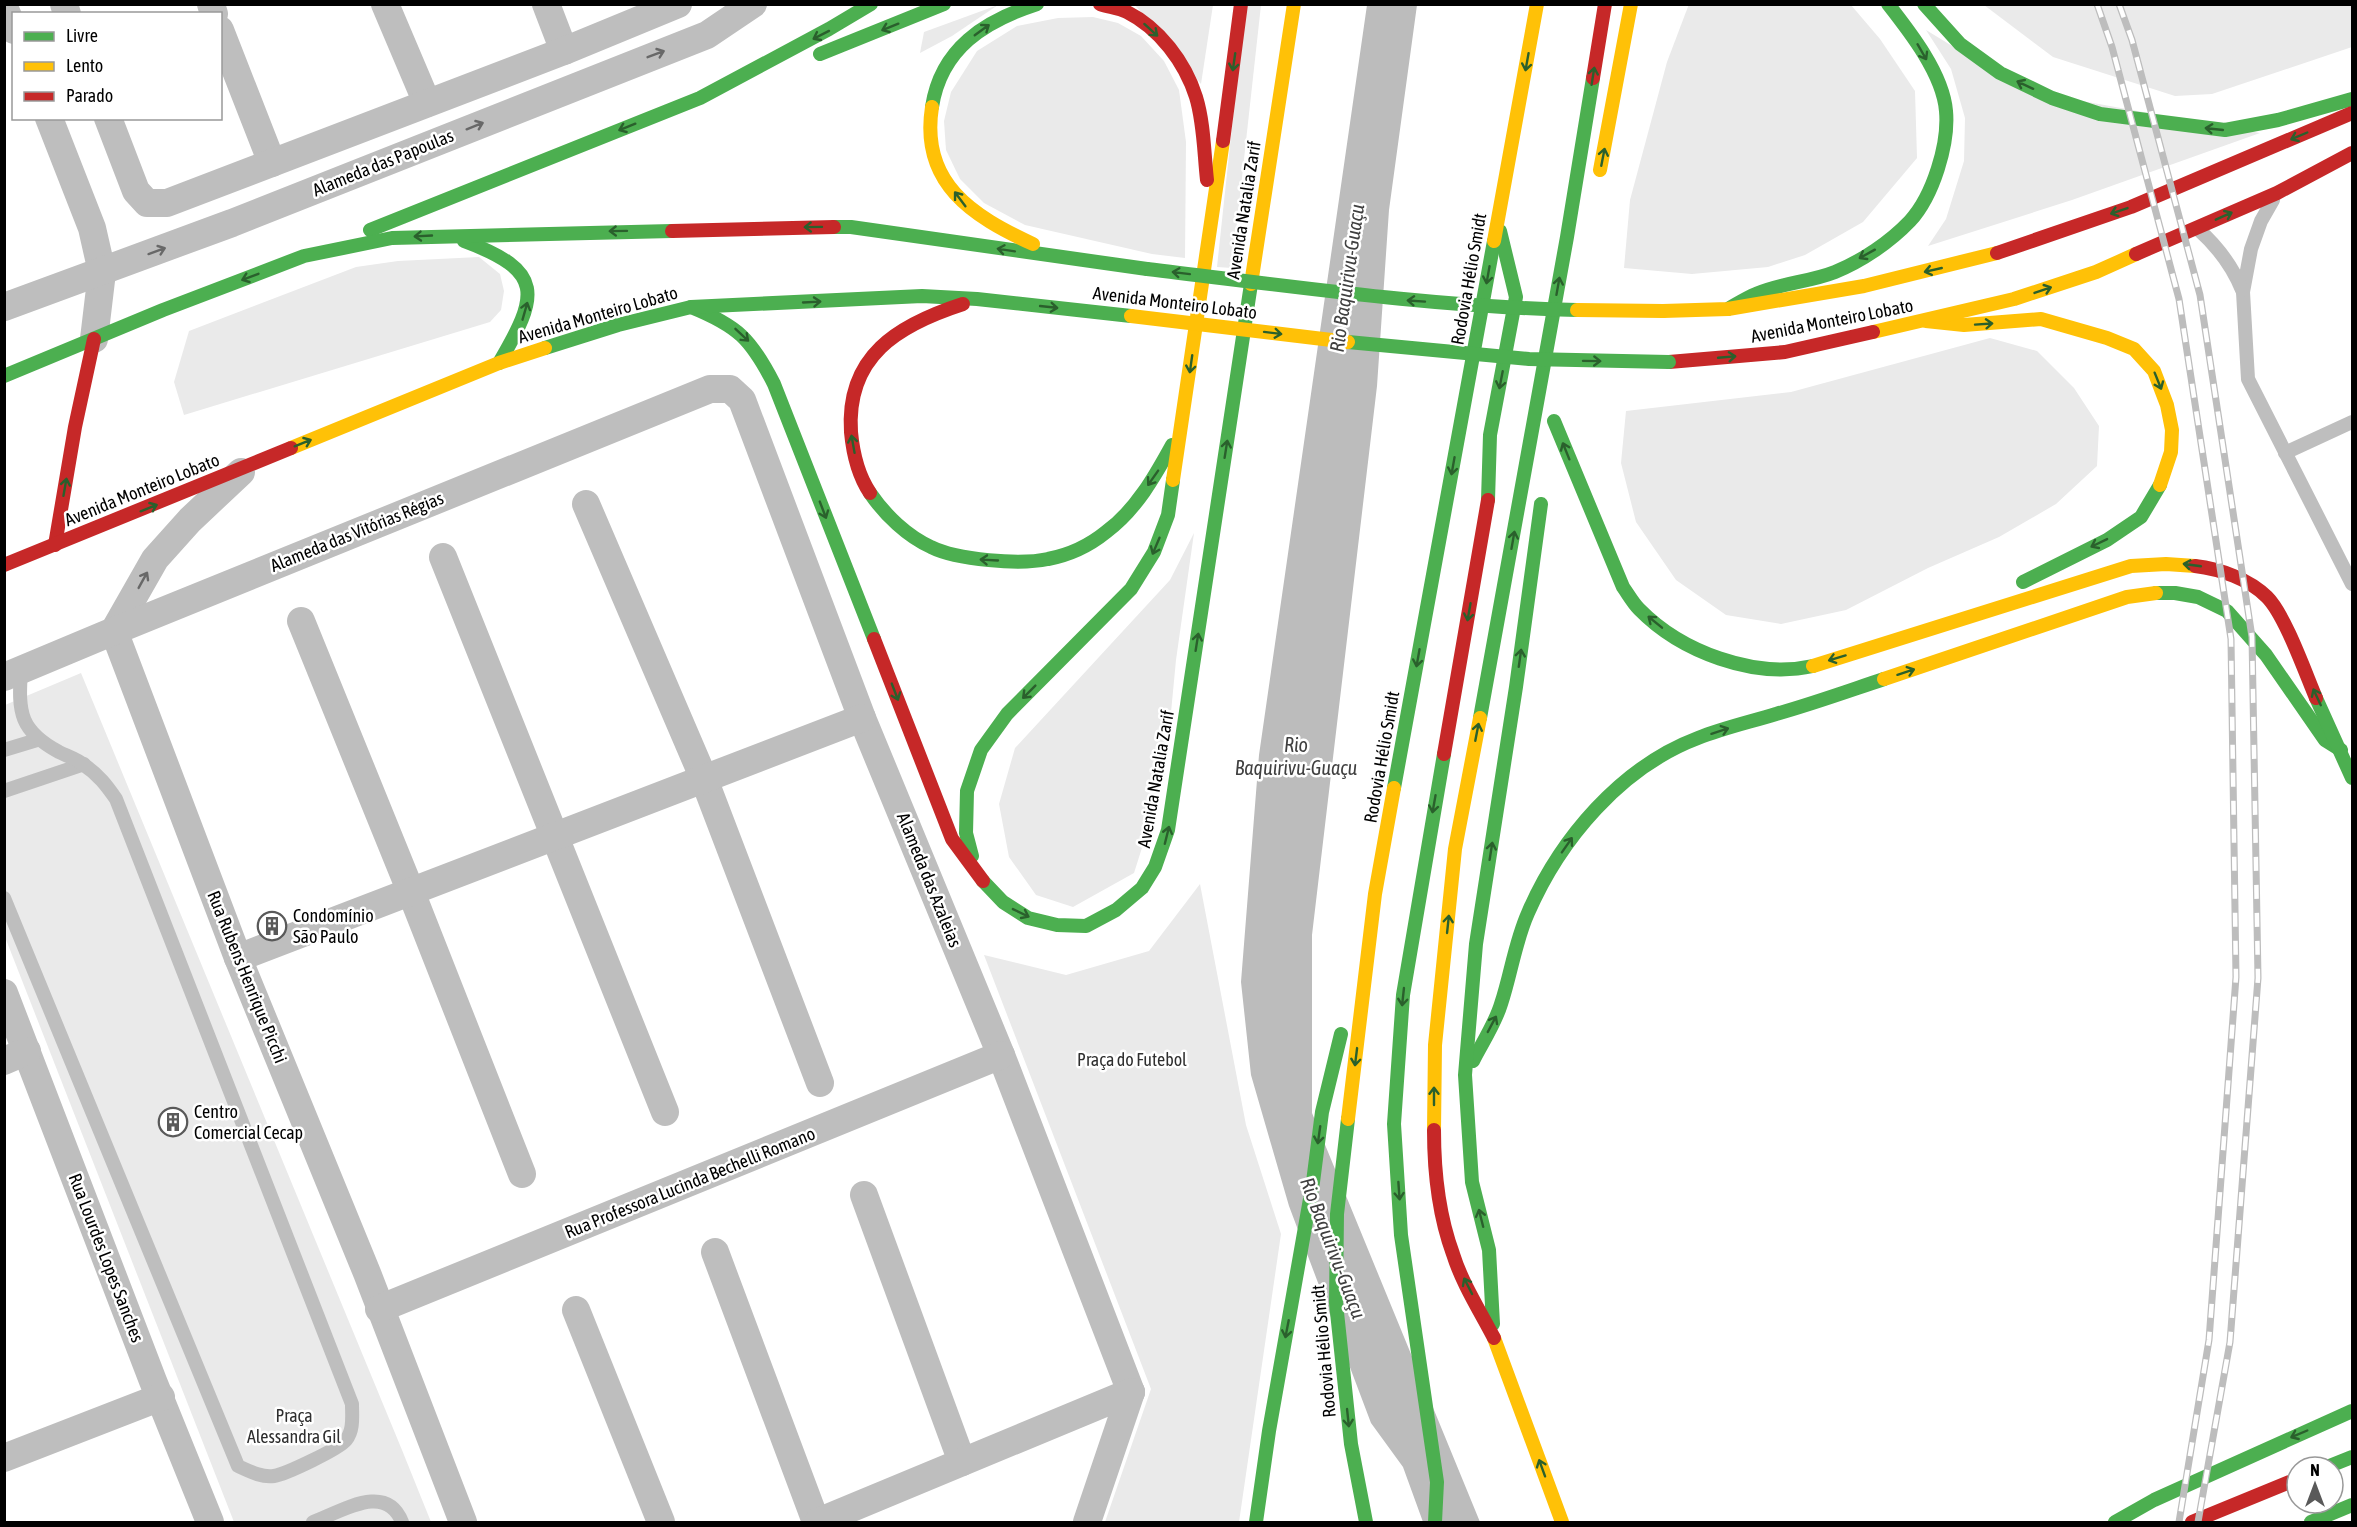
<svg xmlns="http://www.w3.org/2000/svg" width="2357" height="1527" font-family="'Asap Condensed',sans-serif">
	<rect width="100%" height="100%" fill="#fff"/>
	<g fill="#eaeaea">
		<path d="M1689,4L1851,5L1880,39L1915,91L1917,158L1863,222L1805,255L1768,267L1692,274L1624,268L1630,200L1667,62Z"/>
		<path d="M998,5L952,36L920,53L924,32Z"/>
		<path d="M1135,5H1213L1201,84Z"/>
		<path d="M1245,5H1261L1232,268L1217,267Z"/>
		<path d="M1984,5H2352V47L2212,94L2175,96L2053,57Z"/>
		<path d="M1093,17L1118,23L1141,36L1164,61L1179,90L1186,142L1185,258L1152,254L1025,225L984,203L960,179L946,150L944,121L951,92L977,51L1017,26L1058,18Z"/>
		<path d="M1926,30L2026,91L2260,133L2072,200L1928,246L1946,219L1964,161L1965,118L1951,69Z"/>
		<path d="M479,257L500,274L504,291L501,310L490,322L184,415L174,382L189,331L356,267L398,261Z"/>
		<path d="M1990,338L2037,351L2074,388L2099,426L2097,466L2056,504L1999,537L1928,568L1846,610L1781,624L1726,615L1676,580L1636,522L1621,463L1626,411L1791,392Z"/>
		<path d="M1194,533L1176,660L1165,775L1134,873L1073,907L1036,895L1009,857L999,804L1015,748L1170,580Z"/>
		<path d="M81,673L402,1450L431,1522H234L5,937V705Z"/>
		<path d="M1200,884L1246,1125L1281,1234L1239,1522H1105L1151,1389L984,955L1066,975L1149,951Z"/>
	</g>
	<path fill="#bcbcbc" d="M1367,5H1417L1389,210L1377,386L1312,935V1113L1480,1522H1423L1403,1467L1371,1423L1289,1206L1251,1075L1241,982L1259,755Z"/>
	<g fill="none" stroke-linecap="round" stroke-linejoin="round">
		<g stroke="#bebebe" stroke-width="14">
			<path d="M2273,200L2261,221L2251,249L2243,292L2248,379L2352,584"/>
			<path d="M2198,229C2218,247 2232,265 2242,290"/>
			<path d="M2285,453L2352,422"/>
			<path d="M4,750L37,740"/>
			<path d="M4,791L84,764"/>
			<path d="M4,898L238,1466C249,1471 262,1478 274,1476C286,1474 339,1449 346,1440C354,1430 352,1416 352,1404L116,799C107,786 98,774 84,765C77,759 67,756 59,752C20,731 18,713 21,671"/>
			<path d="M313,1522C343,1511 386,1482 402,1522"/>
		</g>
		<g stroke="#bebebe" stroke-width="28">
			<path d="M64,4L67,14"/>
			<path d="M211,4L214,14"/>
			<path d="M385,4L427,103"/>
			<path d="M546,4L564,51"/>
			<path d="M4,7L14,30"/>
			<path d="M220,30L272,163"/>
			<path d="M49,118L92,228L102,272L94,339"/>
			<path d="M108,118L136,191L147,203H167L564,51L678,4"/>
			<path d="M4,307L232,223L707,35L753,4"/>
			<path d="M586,504L704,779L820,1083"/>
			<path d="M443,557L665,1112"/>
			<path d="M301,621L411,892L522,1174"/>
			<path d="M114,631L238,958L367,1273L463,1522"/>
			<path d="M114,631L155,559L190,520L241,472"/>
			<path d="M4,677L114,631L710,389H730L742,400L862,718L1001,1055L1131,1392"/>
			<path d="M238,958L862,718"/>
			<path d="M4,993L153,1381L210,1522"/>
			<path d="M4,1061L27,1051"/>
			<path d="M864,1195L962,1462"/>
			<path d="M715,1252L816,1522"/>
			<path d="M379,1309L1001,1055"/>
			<path d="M576,1310L661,1522"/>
			<path d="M4,1458L161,1397"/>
			<path d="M818,1522L1131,1392"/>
			<path d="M1087,1522L1131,1392"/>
		</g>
		<g stroke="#4caf50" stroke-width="14">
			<path d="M1924,4L1960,44L2000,73L2052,98L2100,114L2225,130L2278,120L2352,99"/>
			<path d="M820,54L944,4"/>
			<path d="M932,107C941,48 985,21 1037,4"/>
			<path d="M834,227H851L1147,269"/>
			<path d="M370,230L700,98L829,29L871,4"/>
			<path d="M464,241C545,271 539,295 499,363"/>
			<path d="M691,307C738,326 751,339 774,384L874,639"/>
			<path d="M1728,309C1737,304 1746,298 1756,294C1781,283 1810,282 1835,272C1862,261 1890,242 1910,221C1933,196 1949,144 1946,111C1943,74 1910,32 1888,4"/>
			<path d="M545,348L618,325L691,307L922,296L977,299L1131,316"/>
			<path d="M4,376L163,310L304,256L392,238L672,231"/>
			<path d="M1554,421L1623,587C1628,594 1633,603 1639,609C1681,652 1754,679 1813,666"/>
			<path d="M870,493C885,515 907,536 931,547C957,560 1020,565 1048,559C1069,555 1090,545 1106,532C1136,510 1155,476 1172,445"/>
			<path d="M1488,500L1490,435L1516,297L1500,231"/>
			<path d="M2023,582L2107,540L2141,517L2160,485"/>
			<path d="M2156,593H2175L2198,597L2227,611L2266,655L2325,740L2341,750"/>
			<path d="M2316,698L2352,778"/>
			<path d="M1480,718L1567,237L1593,78"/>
			<path d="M1394,788L1494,241"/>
			<path d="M972,856L966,833L967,791L981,750L1007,714L1131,589L1154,552L1168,515L1173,480"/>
			<path d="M983,881L1003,902L1028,918L1057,925L1086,926L1116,910L1142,888L1155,867L1168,830L1251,284"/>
			<path d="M1473,1061C1482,1043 1495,1024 1501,1004C1511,974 1515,942 1528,913C1560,839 1621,767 1698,738C1723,728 1750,722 1776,714C1812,704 1848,691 1884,679"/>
			<path d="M1348,1119L1337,1214L1336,1303L1351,1444L1366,1522"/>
			<path d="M1493,1324L1489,1250L1472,1182L1465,1075L1476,944L1516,687L1541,504"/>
			<path d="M2327,1467L2352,1457"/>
			<path d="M1256,1522L1269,1431L1313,1182L1322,1112L1341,1034"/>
			<path d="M1435,1522L1437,1482L1401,1235L1394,1124L1403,995L1444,754"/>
			<path d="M2115,1522L2154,1500L2352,1411"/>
			<path d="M2311,1522L2352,1505"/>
		</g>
		<g stroke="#ffc107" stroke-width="14">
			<path d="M932,107C920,183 972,216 1033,244"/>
			<path d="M1600,170L1631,4"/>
			<path d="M1494,241L1537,4"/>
			<path d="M1251,284L1294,4"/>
			<path d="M1663,311L1728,309L1864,286L1997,253"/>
			<path d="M1926,321L1964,325L2041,319L2107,338L2134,349L2154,371L2167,405L2172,430L2171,452L2160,485"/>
			<path d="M1873,332L2014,299L2096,272L2136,254"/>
			<path d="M291,448L499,363L545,348"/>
			<path d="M1173,480L1223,141"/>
			<path d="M1813,666L2131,566L2166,564L2195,566"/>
			<path d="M1884,679L2127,597L2156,593"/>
			<path d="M1348,1119L1375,894L1394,788"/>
			<path d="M1434,1130L1435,1045L1455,849L1480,718"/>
			<path d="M1494,1338L1562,1522"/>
		</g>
		<g stroke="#c62828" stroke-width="14">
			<path d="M1100,4C1109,7 1119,8 1127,12C1159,28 1185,62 1196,97C1204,123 1204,153 1207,180"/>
			<path d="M1593,78L1605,4"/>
			<path d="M1223,141L1241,4"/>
			<path d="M672,231L834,227"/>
			<path d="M1997,253L2131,207L2352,113"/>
			<path d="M2136,254L2277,193L2352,153"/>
			<path d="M1669,362L1785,352L1873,332"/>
			<path d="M870,493C858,475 853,454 851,432C846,356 898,325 963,304"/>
			<path d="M55,545L75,427L94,339"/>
			<path d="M4,565L291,448"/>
			<path d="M2195,566C2220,569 2249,579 2267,597C2285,615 2305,672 2316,698"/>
			<path d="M874,639L952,839L983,881"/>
			<path d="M1444,754L1488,500"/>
			<path d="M1434,1130C1434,1171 1439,1216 1453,1254C1462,1283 1480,1311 1494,1338"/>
			<path d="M2192,1522L2297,1479"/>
		</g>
		<g stroke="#bdbdbd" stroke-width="7">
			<g id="rail">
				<path d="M2097,4L2112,47L2179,299L2231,639L2236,977L2209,1340L2179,1522"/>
				<path d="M2119,4L2132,40L2200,295L2252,637L2258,978L2230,1342L2198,1522"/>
			</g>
		</g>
		<use href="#rail" stroke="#fff" stroke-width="4.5" stroke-dasharray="14" stroke-linecap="butt"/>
		<g stroke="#4caf50" stroke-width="14">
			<path d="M1147,269C1290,286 1433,307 1577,310"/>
			<path d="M1348,342L1529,359L1669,362"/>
		</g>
		<g stroke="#ffc107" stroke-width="14">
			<path d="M1577,310L1663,311"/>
			<path d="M1131,316L1348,342"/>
		</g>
	</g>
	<defs><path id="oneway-shaft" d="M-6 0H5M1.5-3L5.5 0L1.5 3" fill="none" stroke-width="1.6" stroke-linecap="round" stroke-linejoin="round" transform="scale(1.5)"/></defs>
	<g stroke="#2a602c">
		<use href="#oneway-shaft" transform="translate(890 27) rotate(158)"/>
		<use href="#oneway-shaft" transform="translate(982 30) rotate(-36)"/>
		<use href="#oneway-shaft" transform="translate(1151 30) rotate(42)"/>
		<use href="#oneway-shaft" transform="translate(821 35) rotate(153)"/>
		<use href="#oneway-shaft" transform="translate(1922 52) rotate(60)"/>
		<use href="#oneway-shaft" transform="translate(1234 62) rotate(98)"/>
		<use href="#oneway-shaft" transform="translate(1527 62) rotate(100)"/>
		<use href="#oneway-shaft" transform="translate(1593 76) rotate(-81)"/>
		<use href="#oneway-shaft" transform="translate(2025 85) rotate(-155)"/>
		<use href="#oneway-shaft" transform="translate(627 127) rotate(158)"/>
		<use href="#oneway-shaft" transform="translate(2214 129) rotate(-174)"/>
		<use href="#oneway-shaft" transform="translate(2299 136) rotate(157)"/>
		<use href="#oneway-shaft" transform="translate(1603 157) rotate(-79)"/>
		<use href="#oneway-shaft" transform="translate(960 199) rotate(-127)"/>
		<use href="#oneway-shaft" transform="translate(2119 211) rotate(161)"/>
		<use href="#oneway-shaft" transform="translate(2224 216) rotate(-24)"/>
		<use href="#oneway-shaft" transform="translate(813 227) rotate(179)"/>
		<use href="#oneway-shaft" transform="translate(618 231) rotate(179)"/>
		<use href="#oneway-shaft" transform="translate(423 236) rotate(177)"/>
		<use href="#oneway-shaft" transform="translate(1006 250) rotate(-171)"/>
		<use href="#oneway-shaft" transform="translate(1867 254) rotate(151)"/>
		<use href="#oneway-shaft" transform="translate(1933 270) rotate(167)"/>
		<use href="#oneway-shaft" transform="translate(1181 273) rotate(-173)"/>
		<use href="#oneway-shaft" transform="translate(1488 275) rotate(100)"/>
		<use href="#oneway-shaft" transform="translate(250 277) rotate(159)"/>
		<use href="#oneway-shaft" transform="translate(1558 286) rotate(-80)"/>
		<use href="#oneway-shaft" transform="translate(2043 290) rotate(-19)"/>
		<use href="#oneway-shaft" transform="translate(1416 301) rotate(-176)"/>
		<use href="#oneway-shaft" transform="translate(812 302) rotate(-3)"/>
		<use href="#oneway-shaft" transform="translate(1049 307) rotate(6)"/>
		<use href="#oneway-shaft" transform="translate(525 311) rotate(-74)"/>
		<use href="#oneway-shaft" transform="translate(1984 324) rotate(-4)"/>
		<use href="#oneway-shaft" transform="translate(1273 333) rotate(7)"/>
		<use href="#oneway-shaft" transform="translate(742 335) rotate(43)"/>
		<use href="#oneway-shaft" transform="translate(1727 357) rotate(-5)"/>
		<use href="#oneway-shaft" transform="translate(1592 361) rotate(1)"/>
		<use href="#oneway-shaft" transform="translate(1191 364) rotate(98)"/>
		<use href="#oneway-shaft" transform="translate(1501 380) rotate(101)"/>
		<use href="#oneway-shaft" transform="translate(2158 381) rotate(68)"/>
		<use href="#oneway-shaft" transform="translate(303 443) rotate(-22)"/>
		<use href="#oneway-shaft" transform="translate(853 444) rotate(-100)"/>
		<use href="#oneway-shaft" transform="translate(1226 449) rotate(-81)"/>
		<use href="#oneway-shaft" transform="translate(1566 451) rotate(-112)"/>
		<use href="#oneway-shaft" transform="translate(1453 466) rotate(100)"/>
		<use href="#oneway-shaft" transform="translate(1153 478) rotate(125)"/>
		<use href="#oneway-shaft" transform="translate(65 487) rotate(-80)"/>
		<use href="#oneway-shaft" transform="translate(149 508) rotate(-22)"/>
		<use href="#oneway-shaft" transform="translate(823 510) rotate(69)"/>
		<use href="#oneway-shaft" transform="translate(1513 540) rotate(-80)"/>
		<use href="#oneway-shaft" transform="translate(2099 543) rotate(154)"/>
		<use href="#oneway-shaft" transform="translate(1156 546) rotate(113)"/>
		<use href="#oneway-shaft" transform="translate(989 560) rotate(-177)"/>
		<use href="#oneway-shaft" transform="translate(2192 565) rotate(-172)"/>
		<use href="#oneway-shaft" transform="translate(1469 612) rotate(100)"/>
		<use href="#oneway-shaft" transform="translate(1655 622) rotate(-141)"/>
		<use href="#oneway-shaft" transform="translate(1197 642) rotate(-81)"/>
		<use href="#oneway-shaft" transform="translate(1418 658) rotate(100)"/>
		<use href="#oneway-shaft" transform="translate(1520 658) rotate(-82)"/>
		<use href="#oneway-shaft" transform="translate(1837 658) rotate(163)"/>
		<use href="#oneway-shaft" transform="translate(1906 672) rotate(-18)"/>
		<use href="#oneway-shaft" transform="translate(895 692) rotate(69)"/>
		<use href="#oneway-shaft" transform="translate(1029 692) rotate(135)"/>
		<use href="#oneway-shaft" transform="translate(2317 697) rotate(-115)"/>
		<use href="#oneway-shaft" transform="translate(1720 731) rotate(-18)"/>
		<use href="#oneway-shaft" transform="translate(1477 732) rotate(-79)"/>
		<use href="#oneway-shaft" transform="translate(1434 804) rotate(100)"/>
		<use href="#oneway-shaft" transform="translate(1167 835) rotate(-76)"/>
		<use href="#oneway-shaft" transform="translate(1567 845) rotate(-55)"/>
		<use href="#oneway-shaft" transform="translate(1491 851) rotate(-81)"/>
		<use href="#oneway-shaft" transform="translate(1021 913) rotate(26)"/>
		<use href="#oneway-shaft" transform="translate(1448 924) rotate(-84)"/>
		<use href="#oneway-shaft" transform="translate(1403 997) rotate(96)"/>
		<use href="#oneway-shaft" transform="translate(1492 1024) rotate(-62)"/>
		<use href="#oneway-shaft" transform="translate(1356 1057) rotate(97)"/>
		<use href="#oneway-shaft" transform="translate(1434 1096) rotate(-90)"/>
		<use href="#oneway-shaft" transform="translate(1319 1135) rotate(98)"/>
		<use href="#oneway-shaft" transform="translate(1399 1191) rotate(86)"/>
		<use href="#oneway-shaft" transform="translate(1481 1218) rotate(-104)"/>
		<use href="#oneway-shaft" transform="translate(1468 1286) rotate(-117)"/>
		<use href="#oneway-shaft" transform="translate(1287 1329) rotate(101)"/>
		<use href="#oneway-shaft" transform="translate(1348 1418) rotate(84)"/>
		<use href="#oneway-shaft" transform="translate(2299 1434) rotate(157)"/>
		<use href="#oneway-shaft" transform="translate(1542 1468) rotate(-110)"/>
	</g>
	<g stroke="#686868">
		<use href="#oneway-shaft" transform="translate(656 54) rotate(-21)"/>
		<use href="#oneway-shaft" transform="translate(475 126) rotate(-22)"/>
		<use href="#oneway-shaft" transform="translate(157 251) rotate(-20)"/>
		<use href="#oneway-shaft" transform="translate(143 580) rotate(-61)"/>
	</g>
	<defs>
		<g id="building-ring" transform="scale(1.5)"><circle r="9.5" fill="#fff" stroke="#595959" stroke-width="1.5"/><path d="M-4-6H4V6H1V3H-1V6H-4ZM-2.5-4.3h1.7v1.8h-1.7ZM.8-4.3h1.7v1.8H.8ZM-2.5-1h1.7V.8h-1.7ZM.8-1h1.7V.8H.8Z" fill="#595959"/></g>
	</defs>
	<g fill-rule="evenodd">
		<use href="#building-ring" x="272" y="926"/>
		<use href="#building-ring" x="173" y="1122"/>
	</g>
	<g text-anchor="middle" stroke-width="5" stroke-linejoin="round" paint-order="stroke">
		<g font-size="18" fill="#000" stroke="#fff">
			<text transform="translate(383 163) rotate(-22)" y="6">Alameda das Papoulas</text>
			<text transform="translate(1244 210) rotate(-81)" y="6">Avenida Natalia Zarif</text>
			<text transform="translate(1469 279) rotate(-80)" y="6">Rodovia Hélio Smidt</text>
			<text transform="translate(1175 303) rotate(7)" y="6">Avenida Monteiro Lobato</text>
			<text transform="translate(598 315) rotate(-16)" y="6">Avenida Monteiro Lobato</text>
			<text transform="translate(1832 321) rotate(-11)" y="6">Avenida Monteiro Lobato</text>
			<text transform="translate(142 490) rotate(-22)" y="6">Avenida Monteiro Lobato</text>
			<text transform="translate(357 532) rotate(-22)" y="6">Alameda das Vitórias Régias</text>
			<text transform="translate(1382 757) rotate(-80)" y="6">Rodovia Hélio Smidt</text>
			<text transform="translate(1156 779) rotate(-80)" y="6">Avenida Natalia Zarif</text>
			<text transform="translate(929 880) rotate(68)" y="6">Alameda das Azaleias</text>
			<text transform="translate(247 977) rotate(68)" y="6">Rua Rubens Henrique Picchi</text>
			<text transform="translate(690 1183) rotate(-22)" y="6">Rua Professora Lucinda Bechelli Romano</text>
			<text transform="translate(106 1258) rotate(69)" y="6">Rua Lourdes Lopes Sanches</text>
			<text transform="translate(1324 1351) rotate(-95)" y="6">Rodovia Hélio Smidt</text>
		</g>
		<g font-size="18" fill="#000" stroke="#fff" text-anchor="start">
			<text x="293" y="922">Condomínio<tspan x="293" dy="21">São Paulo</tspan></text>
			<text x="194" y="1118">Centro<tspan x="194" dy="21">Comercial Cecap</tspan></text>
		</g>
		<g font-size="18" fill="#2f2f2f" stroke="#fff">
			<text x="1132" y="1066">Praça do Futebol</text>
			<text x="294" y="1422">Praça<tspan x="294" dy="21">Alessandra Gil</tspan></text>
		</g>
		<g font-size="20" font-style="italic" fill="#404040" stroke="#fff">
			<text transform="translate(1347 278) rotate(-82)" y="7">Rio Baquirivu-Guaçu</text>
			<text x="1296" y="752">Rio<tspan x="1296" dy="23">Baquirivu-Guaçu</tspan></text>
			<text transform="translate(1333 1248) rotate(69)" y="7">Rio Baquirivu-Guaçu</text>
		</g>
	</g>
	<rect width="2357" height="1527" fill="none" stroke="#000000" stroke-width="12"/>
	<rect x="12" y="12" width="210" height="108" fill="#ffffff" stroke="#999999" stroke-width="1.5"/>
	<rect x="24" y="32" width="30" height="9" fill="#4caf50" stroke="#999999" stroke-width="1.5"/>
	<text x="66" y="42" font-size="18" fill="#000000">Livre</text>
	<rect x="24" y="62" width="30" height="9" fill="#ffc107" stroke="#999999" stroke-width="1.5"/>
	<text x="66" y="72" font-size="18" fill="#000000">Lento</text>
	<rect x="24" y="92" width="30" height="9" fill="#c62828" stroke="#999999" stroke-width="1.5"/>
	<text x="66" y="102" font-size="18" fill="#000000">Parado</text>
	<g transform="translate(2315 1485)"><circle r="28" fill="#ffffff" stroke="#999999" stroke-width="1.5"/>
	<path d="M0-4.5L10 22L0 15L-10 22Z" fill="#595959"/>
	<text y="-9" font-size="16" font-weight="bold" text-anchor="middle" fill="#000000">N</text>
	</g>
</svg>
